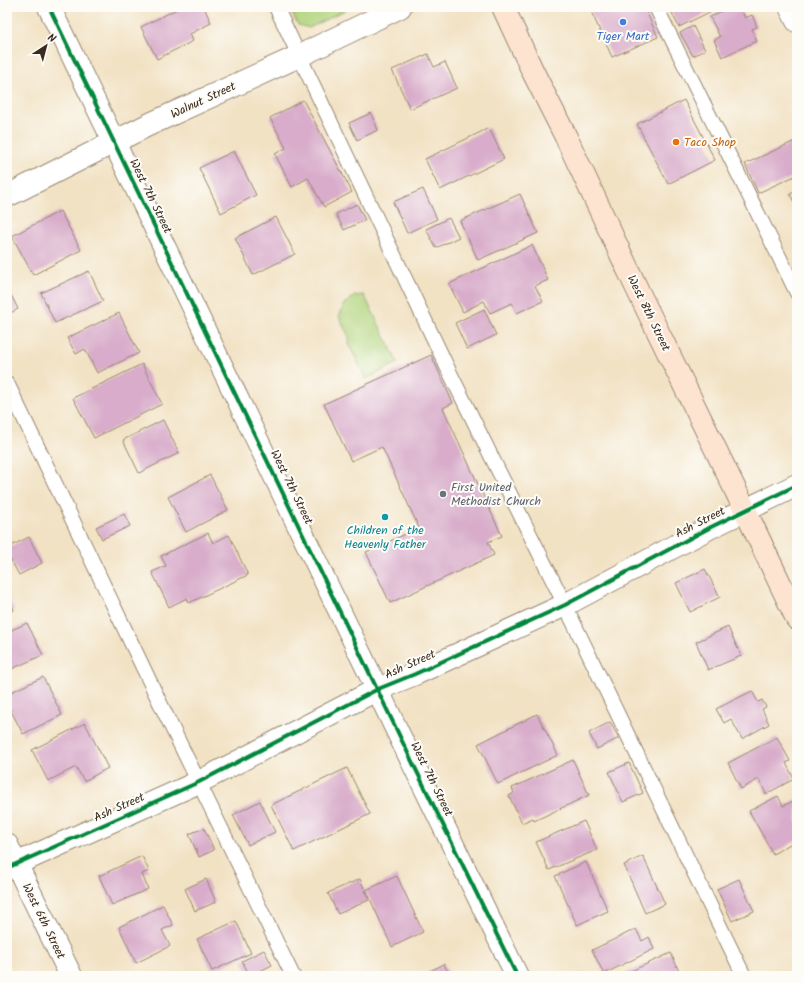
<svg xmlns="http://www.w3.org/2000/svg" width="804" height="983" font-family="Kalam,sans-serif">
	<rect width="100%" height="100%" fill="#fdfcf7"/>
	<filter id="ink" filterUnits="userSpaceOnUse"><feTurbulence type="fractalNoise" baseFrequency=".025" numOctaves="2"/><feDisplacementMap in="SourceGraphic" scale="8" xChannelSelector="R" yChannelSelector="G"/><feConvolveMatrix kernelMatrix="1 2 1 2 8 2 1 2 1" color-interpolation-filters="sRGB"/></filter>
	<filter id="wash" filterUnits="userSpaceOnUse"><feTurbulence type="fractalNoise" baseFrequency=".012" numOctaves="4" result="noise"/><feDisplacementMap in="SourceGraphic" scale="16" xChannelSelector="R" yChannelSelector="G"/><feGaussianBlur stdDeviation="0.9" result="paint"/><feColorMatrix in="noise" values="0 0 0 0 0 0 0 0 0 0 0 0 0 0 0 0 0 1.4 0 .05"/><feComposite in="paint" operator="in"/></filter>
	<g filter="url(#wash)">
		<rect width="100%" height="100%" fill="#f2e2c4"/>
		<g fill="#b1d47d" stroke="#767f4e">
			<path d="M289,7H351L309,28L298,25Z"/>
			<path d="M364,295L398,363L366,379L349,345V337L339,317L344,304L355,296Z"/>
		</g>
		<g id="blocks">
			<g fill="#d8acca">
				<path d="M181,7H204L211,23L190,34L193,41L157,59L141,27Z"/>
				<path d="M589,7H644L658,37L612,57Z"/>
				<path d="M669,7H720L679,27Z"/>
				<path d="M730,7H740L745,18L752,15L757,27L752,29L757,41L722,57L714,40L720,37L710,17Z"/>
				<path d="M693,26L705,50L693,56L680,33Z"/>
				<path d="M428,54L434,67L445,62L457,88L410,109L392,70Z"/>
				<path d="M303,100L352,192L324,207L308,178L292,187L275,154L286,148L270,118Z"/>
				<path d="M684,100L715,160L668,184L637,124Z"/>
				<path d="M371,113L378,130L357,140L349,123Z"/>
				<path d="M489,128L504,159L440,190L425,159Z"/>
				<path d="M797,140V175L758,193L745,164Z"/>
				<path d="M234,151L256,195L221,213L199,168Z"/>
				<path d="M423,189L437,219L407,233L393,202Z"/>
				<path d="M797,191V208L790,194Z"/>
				<path d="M520,194L538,233L478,260L460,221Z"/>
				<path d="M357,204L365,220L344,230L336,214Z"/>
				<path d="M60,211L81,250L33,275L12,236Z"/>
				<path d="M276,217L295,254L253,275L235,238Z"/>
				<path d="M449,218L459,237L436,248L426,229Z"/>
				<path d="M532,245L548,280L535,286L543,301L517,313L512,303L490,313L484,301L463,312L449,284Z"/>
				<path d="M89,271L103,301L55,323L41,293Z"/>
				<path d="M7,287L18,309L7,315Z"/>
				<path d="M484,309L496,335L467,349L455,323Z"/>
				<path d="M119,313L139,353L97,373L85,349L76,354L67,338Z"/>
				<path d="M431,355L453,403L443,408L502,536L488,542L494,555L390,603L366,552L419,528L382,447L351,461L324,404Z"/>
				<path d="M142,364L162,404L94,438L73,398Z"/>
				<path d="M163,420L179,453L139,473L123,440Z"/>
				<path d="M210,475L228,510L186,532L168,497Z"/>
				<path d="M124,514L130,526L102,539L96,527Z"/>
				<path d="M208,533L213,543L229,535L248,575L189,603L187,598L169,607L152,572L166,566L161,556Z"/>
				<path d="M29,537L42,563L19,575L7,553V548Z"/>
				<path d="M705,569L720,597L690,612L676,583Z"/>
				<path d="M7,595L14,610L7,614Z"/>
				<path d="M27,623L43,655L7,671V632Z"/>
				<path d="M728,627L741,656L708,670L696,642Z"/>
				<path d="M43,677L62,715L23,734L7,703V694Z"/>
				<path d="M752,691L758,702L762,700L766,707L762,709L769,724L742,739L731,719L724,723L716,709Z"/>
				<path d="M537,714L558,755L498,784L478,744Z"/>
				<path d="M610,722L619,738L597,749L589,733Z"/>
				<path d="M85,723L108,768L84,781L76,767L48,781L32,750Z"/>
				<path d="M777,737L790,761L786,763L794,779L766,794L759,779L741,789L728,763Z"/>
				<path d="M573,760L589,795L534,821L533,818L522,823L509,796L514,793L512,788Z"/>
				<path d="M629,763L643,793L623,802L609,772Z"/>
				<path d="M347,768L370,814L294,851L271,805Z"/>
				<path d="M778,796L783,806L797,799V840L773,854L749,811Z"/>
				<path d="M260,801L275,832L248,845L233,815Z"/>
				<path d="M584,821L597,850L549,870L536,842Z"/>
				<path d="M204,828L214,850L199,857L189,834Z"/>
				<path d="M142,856L149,871L142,874L148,889L112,905L99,876Z"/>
				<path d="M643,856L665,904L645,913L624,865Z"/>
				<path d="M586,862L608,911L577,925L555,876Z"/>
				<path d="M397,876L423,932L392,947L366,890Z"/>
				<path d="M206,879L216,902L195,911L185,889Z"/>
				<path d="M360,879L369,900L338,914L328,893Z"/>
				<path d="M739,879L754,911L732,921L717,889Z"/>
				<path d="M163,905L173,925L162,930L170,946L136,963L119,927Z"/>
				<path d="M236,921L251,953L212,971L197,939Z"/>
				<path d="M636,929L642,941L649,937L654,949L604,974L592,950Z"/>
				<path d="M264,950L272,965L250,976L242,961Z"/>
				<path d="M671,953L681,976H620Z"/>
				<path d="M444,964L450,976H420Z"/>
			</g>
		</g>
	</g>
	<g filter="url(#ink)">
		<use href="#blocks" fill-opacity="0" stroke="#968671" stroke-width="1"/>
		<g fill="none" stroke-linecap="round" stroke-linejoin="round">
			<g stroke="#968671" stroke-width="16">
				<g id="service">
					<path d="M276,7L449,371L565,605L744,976"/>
					<path d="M656,7L797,293"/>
					<path d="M7,383L161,705L293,976"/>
				</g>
			</g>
			<g stroke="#968671" stroke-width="24">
				<g id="minor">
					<path d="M49,7L403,743L517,976"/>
					<path d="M790,7L797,21"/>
					<path d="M7,196L148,125L299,56L400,7"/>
					<path d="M7,845L71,976"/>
					<path d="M7,868L199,782L378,689L415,674L565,605L711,527L797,485"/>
				</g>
			</g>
			<g stroke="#968671" stroke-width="24">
				<path id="secondary" d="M503,7L534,74L566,137L638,291L734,487L797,619"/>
			</g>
			<use href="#service" stroke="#fff" stroke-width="14"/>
			<use href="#minor" stroke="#fff" stroke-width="22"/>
			<use href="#secondary" stroke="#fde4d1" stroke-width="22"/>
			<g stroke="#fdfcf7" stroke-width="6">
				<g id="cycleway">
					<path d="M49,7L403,743L517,976"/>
					<path d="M7,868L199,782L378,689L415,674L565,605L711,527L797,485"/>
				</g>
			</g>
			<use href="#cycleway" stroke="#00873e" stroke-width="4"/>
		</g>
	</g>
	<circle fill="#3f7fe0" stroke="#fdfcf7" stroke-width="1.5" cx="623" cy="22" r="4"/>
	<circle fill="#e8710a" stroke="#fdfcf7" stroke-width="1.5" cx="676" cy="142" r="4"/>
	<circle fill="#6b7280" stroke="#fdfcf7" stroke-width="1.5" cx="443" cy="494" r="4"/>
	<circle fill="#0f9aa8" stroke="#fdfcf7" stroke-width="1.5" cx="385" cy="517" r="4"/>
	<g text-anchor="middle" stroke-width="4" stroke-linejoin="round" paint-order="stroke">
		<g font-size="12" fill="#366cbe" stroke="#fdfcf7">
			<text x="623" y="40">Tiger Mart</text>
		</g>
		<g font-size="12" fill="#3b2a1e" stroke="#fdfcf7">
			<text transform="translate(203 100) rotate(-25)" y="4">Walnut Street</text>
			<text transform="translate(151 196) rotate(64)" y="4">West 7th Street</text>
			<text transform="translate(649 313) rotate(64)" y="4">West 8th Street</text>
			<text transform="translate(292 487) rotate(64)" y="4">West 7th Street</text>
			<text transform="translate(700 522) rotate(-27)" y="4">Ash Street</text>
			<text transform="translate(410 664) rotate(-24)" y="4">Ash Street</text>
			<text transform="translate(432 779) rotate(64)" y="4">West 7th Street</text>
			<text transform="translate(119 807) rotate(-24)" y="4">Ash Street</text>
			<text transform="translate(44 921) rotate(64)" y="4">West 6th Street</text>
		</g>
		<g font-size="12" fill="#c56008" stroke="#fdfcf7" text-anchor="start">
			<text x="684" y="146">Taco Shop</text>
		</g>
		<g font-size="12" fill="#5b616d" stroke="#fdfcf7" text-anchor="start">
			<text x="451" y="491">First United<tspan x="451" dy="14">Methodist Church</tspan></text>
		</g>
		<g font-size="12" fill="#0d838f" stroke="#fdfcf7">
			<text x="385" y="534">Children of the<tspan x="385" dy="14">Heavenly Father</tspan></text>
		</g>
	</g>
	<rect width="804" height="983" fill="none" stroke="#fdfcf7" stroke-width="24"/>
	<g transform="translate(46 46) rotate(36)" stroke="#fdfcf7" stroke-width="3" paint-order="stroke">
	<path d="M0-3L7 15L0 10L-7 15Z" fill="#3b2a1e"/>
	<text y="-6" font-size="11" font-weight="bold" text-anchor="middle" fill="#3b2a1e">N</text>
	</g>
</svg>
